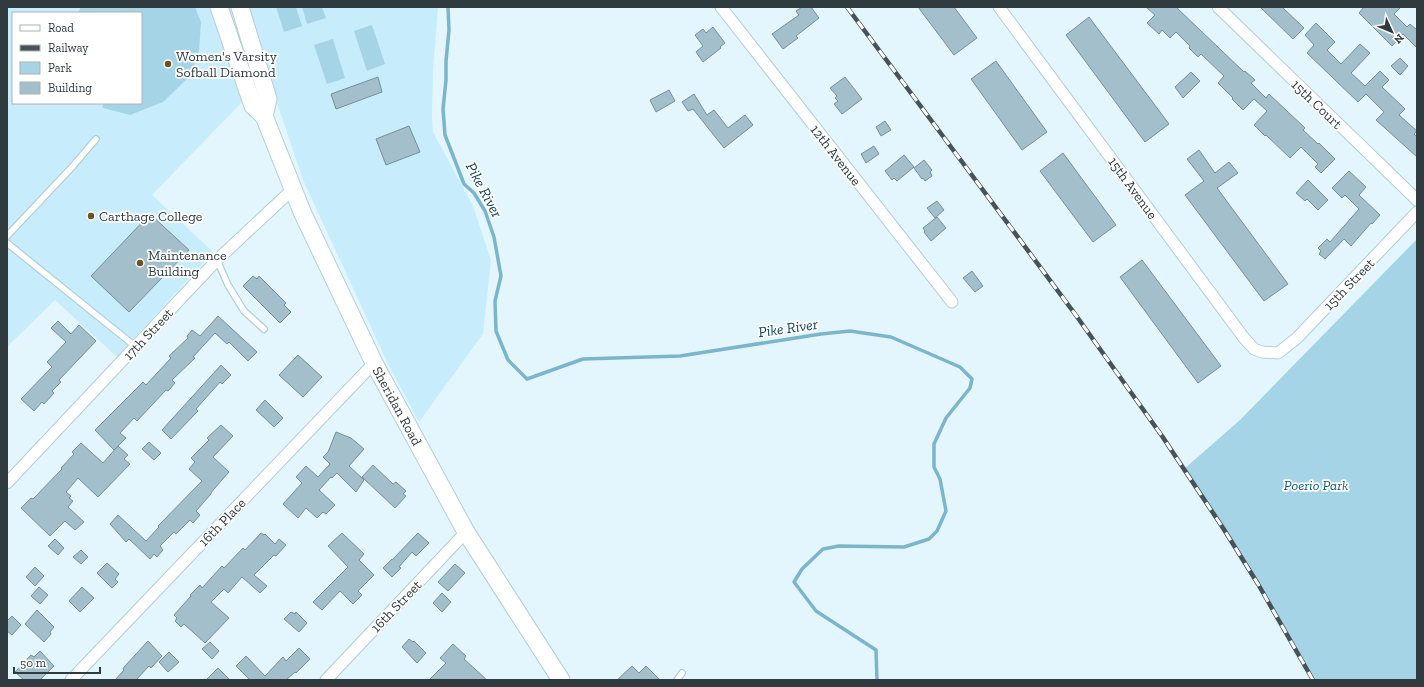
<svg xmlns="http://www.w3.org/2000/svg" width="1424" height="687" font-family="'Zilla Slab',serif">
	<rect width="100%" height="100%" fill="#e4f6fd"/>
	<path fill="#c7edfd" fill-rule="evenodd" d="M7,7H438L433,71L432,116L433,132L473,206L491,260L483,334L419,422L388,364L303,180L275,97L245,99L152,195L213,252L117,357L55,300L7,347ZM13,13H141V103H13Z"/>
	<g fill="#a5d4e7">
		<path d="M81,7H195L201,22L199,51L190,76L163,102L130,115L103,108L102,103H141V13H78Z"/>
		<path d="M276,7H296L302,26L284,32Z"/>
		<path d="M302,7H322L326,18L307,24Z"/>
		<path d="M372,25L385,64L367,71L354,31Z"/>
		<path d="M333,39L345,78L327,84L314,45Z"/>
		<path d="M1417,239V680H1313C1273,608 1230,538 1184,469L1240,420Z"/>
	</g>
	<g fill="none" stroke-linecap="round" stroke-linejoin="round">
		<path stroke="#7bb5cc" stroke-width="3.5" d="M448,7L449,30L446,61V80L443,109L445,135L464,184L474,193L485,211L494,237L501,276L495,301L496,331L508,360L527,379L583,359L680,356L821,334L850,331L891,337L960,367L972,379L970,388L946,418L934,444V467L940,479L946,511L937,531L929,539L904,547L839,546L823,549L802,569L794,582L816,611L876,650L877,680"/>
	</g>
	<g fill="#a3bfcb" stroke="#748f9b">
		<path d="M802,7H811L819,18L796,36L798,38L783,49L772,34L799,15L796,11Z"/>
		<path d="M918,7H954L977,38L954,55Z"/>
		<path d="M1146,7H1176L1244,72L1245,71L1255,80L1251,83L1266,98L1269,94L1305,128L1303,130L1318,144L1319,143L1335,159L1321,173L1315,167L1318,164L1301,147L1290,158L1266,135L1265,136L1254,125L1267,111L1254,99L1243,110L1232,99L1233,98L1218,83L1224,76L1201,54L1198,57L1189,48L1190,46L1176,32L1170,38L1162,30L1159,34L1147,23L1155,15Z"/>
		<path d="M1260,7H1282L1304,28L1293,39Z"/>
		<path d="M1364,7H1401L1394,14L1407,27L1410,24L1417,30V48L1403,34L1392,46L1359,13Z"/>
		<path d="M1089,17L1169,124L1145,142L1066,35Z"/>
		<path d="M1316,23L1335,42L1327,50L1341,64L1360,44L1370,53L1351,73L1365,86L1380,71L1389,80L1382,87L1405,109L1399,115L1417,131L1414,134L1417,137V157L1376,120L1384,112L1366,94L1358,102L1307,53L1314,45L1305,35Z"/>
		<path d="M713,27L725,43L720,47L721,48L703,62L696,52L703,46L695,35L703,29L706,33Z"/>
		<path d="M1400,58L1408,66L1400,75L1391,66Z"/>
		<path d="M996,61L1047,132L1022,150L971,79Z"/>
		<path d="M1191,72L1200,81L1183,98L1175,87Z"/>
		<path d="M378,77L382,92L336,109L331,94Z"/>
		<path d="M845,77L862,99L842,114L834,104L838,101L835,98L837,96L830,88Z"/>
		<path d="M669,90L675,101L656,112L650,100Z"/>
		<path d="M694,94L707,115L714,110L728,128L745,115L753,125L724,148L693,109L688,111L682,102Z"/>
		<path d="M885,121L891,130L881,136L876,127Z"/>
		<path d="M409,126L420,152L386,165L376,139Z"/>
		<path d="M874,146L879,154L866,163L861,154Z"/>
		<path d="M1199,150L1215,173L1229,162L1238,173L1217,188L1288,284L1264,301L1185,195L1204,181L1187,159Z"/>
		<path d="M1063,153L1116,225L1093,242L1040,171Z"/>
		<path d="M904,155L914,167L897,181L894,178L892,180L885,171Z"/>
		<path d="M924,160L932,170L930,172L932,176L925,181L923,178L922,179L914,168Z"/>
		<path d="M1349,171L1366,187L1359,195L1380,215L1372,224L1371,223L1351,246L1344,239L1325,259L1319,254L1321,251L1318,248L1327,239L1330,242L1359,209L1345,195L1342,198L1332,188Z"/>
		<path d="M1308,180L1328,200L1318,210L1307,199L1305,201L1296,193Z"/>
		<path d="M937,201L944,210L935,218L927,208Z"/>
		<path d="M150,214L189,250L129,312L91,276Z"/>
		<path d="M937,217L946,228L931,241L924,232L925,231L923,228Z"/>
		<path d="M1142,260L1221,366L1198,383L1120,277Z"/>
		<path d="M972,271L983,286L975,292L963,278Z"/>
		<path d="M253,276L257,279L259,276L286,303L284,305L291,312L280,323L243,286Z"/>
		<path d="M218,316L257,352L248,361L229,342L227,344L215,333L193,357L195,358L172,380L175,383L168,391L166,390L137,421L134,418L120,433L126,438L114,450L95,430L143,382L146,385L171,358L169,356L188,338L187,336L192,330L200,336Z"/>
		<path d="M58,321L71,334L79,325L96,341L59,380L61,382L52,391L54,393L44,404L42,402L34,411L21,399L52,367L47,362L66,342L51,328Z"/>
		<path d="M298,355L322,377L303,397L279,375Z"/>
		<path d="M221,365L231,375L222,384L220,382L196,409L198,411L171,439L162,430Z"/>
		<path d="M265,400L283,418L274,427L256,410Z"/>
		<path d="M221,425L233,436L213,457L229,472L214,489L211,493V494L196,511L200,515L193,523L190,520L176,534L174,532L160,546L163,550L157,557L154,554L150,559L129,539L126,542L110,524L118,515L146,541L159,527L158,526L202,481L189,469L195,462L191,458L209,440L207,438Z"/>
		<path d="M336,432L351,438L364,449L349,466L364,480L356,492L337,473L332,478L331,477L319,490L335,505L326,514L323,512L317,518L306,508L298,518L283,504L302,483L296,477L306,466L318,477L330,464L323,457L328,452Z"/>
		<path d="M149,442L161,453L154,460L142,449Z"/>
		<path d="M81,443L103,463L118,446L128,455L124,459L130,464L98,497L78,478L66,492L71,496L69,498L73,501L68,507L84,522L75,530L65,521L50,536L21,508L31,498L33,499L62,469L61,468L74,454L72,452Z"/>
		<path d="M373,465L393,484L396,482L406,491L403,494L406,496L395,508L362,477Z"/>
		<path d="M261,533L264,535L265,534L275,544L279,539L286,545L276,556L274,555L254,575L267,586L260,593L242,577L228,593L224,589L211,602L229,618L205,643L184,624L181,627L175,621L177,618L174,615L191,596L190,595L200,585L202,588L222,566L224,568L243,548L245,550Z"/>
		<path d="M342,533L364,554L359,560L374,575L358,591L362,595L353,604L340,591L322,610L313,602L348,567L328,546Z"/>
		<path d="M418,533L429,543L416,556L412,552L399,567L401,568L392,577L383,568L392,559V560Z"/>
		<path d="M55,539L64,548L58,555L48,546Z"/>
		<path d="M81,550L88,557L81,564L73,557Z"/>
		<path d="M107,563L119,574L115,579L118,582L112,588L97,573Z"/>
		<path d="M455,564L465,573L448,591L438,582Z"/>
		<path d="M35,567L44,576L35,586L26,577Z"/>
		<path d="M39,587L48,595L40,604L31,596Z"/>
		<path d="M82,587L94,598L80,612L69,601Z"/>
		<path d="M442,593L451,602L442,612L433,603Z"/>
		<path d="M37,610L54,627L50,632L51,634L44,642L25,624Z"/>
		<path d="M291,612L295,614L296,612L307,623L299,632L284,619Z"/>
		<path d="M12,616L21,625L12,635L7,631V621Z"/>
		<path d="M409,639L413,642L414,641L426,653L417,663L402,647Z"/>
		<path d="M148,641L162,656L151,668L149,666L136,680H115L124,670L123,669L124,667Z"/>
		<path d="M210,642L219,651L212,659L202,649Z"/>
		<path d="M453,644L466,656L464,659L487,680H429L446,663L440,658Z"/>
		<path d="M299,648L310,659L296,673L295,672L286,680H250L236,666L246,656L265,676L283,657L286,661Z"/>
		<path d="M40,651L54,666L40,680H24L15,672L31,655L34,657Z"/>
		<path d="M169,652L179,662L168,672L159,662Z"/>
		<path d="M632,666L639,673L646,666L660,680H617Z"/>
		<path d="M218,668L230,680H206Z"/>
	</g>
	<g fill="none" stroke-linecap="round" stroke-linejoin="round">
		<g stroke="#b1ceda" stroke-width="8">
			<g id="service">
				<path d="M7,236L73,166L96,139"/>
				<path d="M7,243L136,347"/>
				<path d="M217,260L228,285L244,311L264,329"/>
				<path d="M677,680L682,673"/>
			</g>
		</g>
		<g stroke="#b1ceda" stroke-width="13">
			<g id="minor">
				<path d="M721,7L952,302"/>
				<path d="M999,7L1244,338L1254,349L1262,352L1278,353L1297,338L1417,212"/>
				<path d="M1218,7L1417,200"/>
				<path d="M7,483L217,260L293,189"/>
				<path d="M71,680L374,363"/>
				<path d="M326,680L466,532"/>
			</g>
		</g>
		<g stroke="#b1ceda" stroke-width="19">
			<g id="primary">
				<path id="s1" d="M219,7L253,106L264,116L303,214L374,363L466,532L561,680"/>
				<path d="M240,7L268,99L264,116"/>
			</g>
		</g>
		<use href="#service" stroke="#fff" stroke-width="5.5"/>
		<use href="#minor" stroke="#fff" stroke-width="11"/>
		<use href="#primary" stroke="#fff" stroke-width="17"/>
		<g stroke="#475358" stroke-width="4.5">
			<path id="rail" d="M847,7L1075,314L1162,436L1223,528L1258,584L1313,680"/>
		</g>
		<use href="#rail" stroke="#fff" stroke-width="3" stroke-dasharray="9" stroke-linecap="butt"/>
	</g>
	<g fill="#6c5324" stroke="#fff" stroke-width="1.5">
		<circle cx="168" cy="64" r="4"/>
		<circle cx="91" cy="216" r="4"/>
		<circle cx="140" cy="263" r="4"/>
	</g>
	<g text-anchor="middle" stroke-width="3.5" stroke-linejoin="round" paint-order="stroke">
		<g font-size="14" fill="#303b40" stroke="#fff" text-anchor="start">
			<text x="176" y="61">Women's Varsity<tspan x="176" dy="16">Sofball Diamond</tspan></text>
			<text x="99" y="221">Carthage College</text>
			<text x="148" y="260">Maintenance<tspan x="148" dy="16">Building</tspan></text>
		</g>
		<g font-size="14" fill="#303b40" stroke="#fff">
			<text transform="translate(1317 104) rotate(44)" y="5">15th Court</text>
			<text transform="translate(836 155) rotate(52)" y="5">12th Avenue</text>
			<text transform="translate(1133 188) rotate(54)" y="5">15th Avenue</text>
			<text transform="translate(1349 284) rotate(-46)" y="5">15th Street</text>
			<text transform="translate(148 334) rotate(-47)" y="5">17th Street</text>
			<text dy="5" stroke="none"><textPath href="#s1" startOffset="439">Sheridan Road</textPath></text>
			<text transform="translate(222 522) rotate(-46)" y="5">16th Place</text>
			<text transform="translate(396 606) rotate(-46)" y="5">16th Street</text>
		</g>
		<g font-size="14" font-style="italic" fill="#0a5971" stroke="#fff">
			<text x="1316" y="490">Poerio Park</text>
		</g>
		<g font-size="15" font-style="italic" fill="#134556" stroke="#fff">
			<text transform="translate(484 190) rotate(62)" y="5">Pike River</text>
			<text transform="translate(788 328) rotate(-8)" y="5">Pike River</text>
		</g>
	</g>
	<rect width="1424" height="687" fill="none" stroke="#303b40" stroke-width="16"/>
	<rect x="12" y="12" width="130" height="92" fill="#ffffff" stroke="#acb1b3"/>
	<rect x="20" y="25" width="20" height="6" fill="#ffffff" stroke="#acb1b3"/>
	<text x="48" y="32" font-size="12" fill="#303b40">Road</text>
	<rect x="20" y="45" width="20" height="6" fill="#475358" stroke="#acb1b3"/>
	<text x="48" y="52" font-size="12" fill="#303b40">Railway</text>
	<rect x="20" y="62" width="20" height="12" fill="#a5d4e7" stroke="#acb1b3"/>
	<text x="48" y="72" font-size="12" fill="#303b40">Park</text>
	<rect x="20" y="82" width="20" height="12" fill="#a3bfcb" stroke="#acb1b3"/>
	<text x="48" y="92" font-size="12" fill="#303b40">Building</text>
	<g transform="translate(1392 32) rotate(134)" stroke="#ffffff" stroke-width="3" paint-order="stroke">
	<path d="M0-3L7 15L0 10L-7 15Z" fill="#303b40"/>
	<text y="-6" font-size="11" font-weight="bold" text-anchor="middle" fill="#303b40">N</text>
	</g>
	<path d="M14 667v6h86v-6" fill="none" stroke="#303b40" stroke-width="2"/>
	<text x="20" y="667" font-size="12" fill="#303b40" stroke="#ffffff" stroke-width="3" paint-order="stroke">50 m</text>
</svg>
